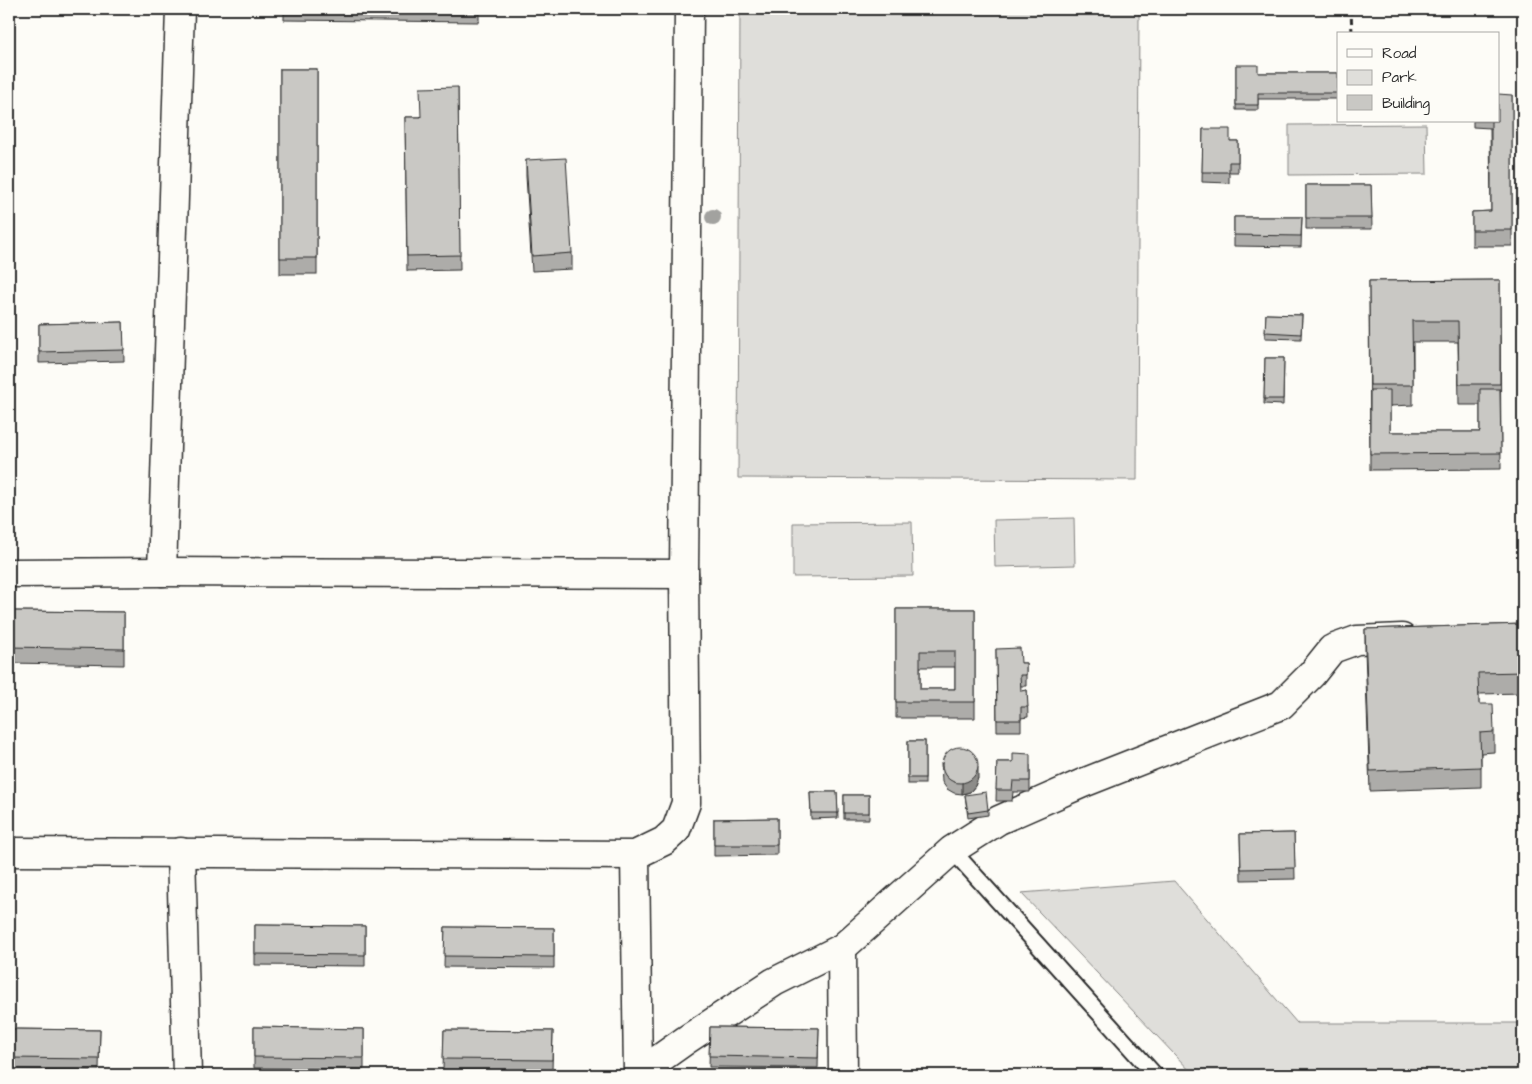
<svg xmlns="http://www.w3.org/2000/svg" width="1532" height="1084" font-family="'Architects Daughter',sans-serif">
	<rect width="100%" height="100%" fill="#fdfcf7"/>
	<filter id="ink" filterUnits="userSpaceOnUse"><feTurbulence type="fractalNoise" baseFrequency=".02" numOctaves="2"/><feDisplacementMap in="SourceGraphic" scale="10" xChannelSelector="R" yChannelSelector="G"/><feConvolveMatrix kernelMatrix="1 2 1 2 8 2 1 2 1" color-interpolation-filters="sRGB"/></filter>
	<g filter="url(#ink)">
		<g fill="#dfdeda" stroke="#858482">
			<path d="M740,9H1139L1137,480L738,478Z"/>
			<path d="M1426,124L1427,174L1289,175V125Z"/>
			<path d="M1074,518L1075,565L995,567L994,520Z"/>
			<path d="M912,522L913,576L793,577V523Z"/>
			<path d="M1174,881L1297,1023H1523V1075H1194L1021,893Z"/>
		</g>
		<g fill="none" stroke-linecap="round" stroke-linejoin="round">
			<g stroke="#2b2b2b" stroke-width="19">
				<path id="service" d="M952,850L1155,1075"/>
			</g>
			<g stroke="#2b2b2b" stroke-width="31">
				<g id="minor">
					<path d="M162,572L180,9"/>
					<path d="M9,573L162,572L684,574L689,9"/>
					<path d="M9,852L635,855L664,841L676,830L686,803L684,574"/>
					<path d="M181,852L187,1075"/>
					<path d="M635,855L638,1075"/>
					<path d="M842,948L843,1075"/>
					<path d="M638,1074L686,1040L774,982L842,948L952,850L999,820L1083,783L1281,705L1312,674L1332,649L1357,640L1402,638"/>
				</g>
			</g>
			<path stroke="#2b2b2b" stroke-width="3" stroke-dasharray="5 4" stroke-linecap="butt" d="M1351,9L1352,34"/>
			<use href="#service" stroke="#fdfcf7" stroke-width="15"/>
			<use href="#minor" stroke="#fdfcf7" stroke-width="28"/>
		</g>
		<circle fill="#a2a29f" cx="713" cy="217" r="8"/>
		<g fill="#adaca9" stroke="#2b2b2b" fill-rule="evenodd">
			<path d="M284,9H479V22L284,20Z"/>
			<path d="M1236,65L1258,73H1338V99H1258V110H1236Z"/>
			<rect x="280" y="69" width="37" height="205"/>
			<path d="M458,87L460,270L407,271L405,117H420Z"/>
			<path d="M1512,95V246H1472V212L1491,211L1490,128L1473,127V121H1498Z"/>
			<path d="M1203,129L1230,141H1238V172H1229V183L1202,182Z"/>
			<path d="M526,160L572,253V269L532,271L526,176Z"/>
			<path d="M1306,185H1371L1372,229H1306Z"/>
			<path d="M1234,217H1302L1301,247L1234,246Z"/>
			<path d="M1500,280L1501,469L1370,470L1369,281ZM1413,342H1458L1459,405H1480V432H1390V406L1413,405Z"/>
			<path d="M1266,314L1302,315L1301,339L1265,338Z"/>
			<path d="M123,322L124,361L39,363V324Z"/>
			<path d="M1265,358H1284L1283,405L1264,404Z"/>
			<path d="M896,609H975V718H896ZM920,667H955V689H920Z"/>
			<path d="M9,611L124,612V665L9,663Z"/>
			<path d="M1523,624V693L1479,694V704L1494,732V752L1481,753V787L1370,791L1365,650V629Z"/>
			<path d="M996,649L1021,663H1026V686H1020L1021,691L1027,690L1028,717L1021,718V731H997Z"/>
			<rect x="908" y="741" width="17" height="43"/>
			<path d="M997,762H1013L1030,765V792H1013L1012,801H996Z"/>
			<path d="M941,763L978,778L975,786L970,792L962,794L954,793L947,789L942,782Z"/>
			<path d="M810,792H837L838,818L811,819Z"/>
			<rect x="844" y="795" width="25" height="24"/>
			<path d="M965,795L988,810V815L968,818Z"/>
			<path d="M777,818V855L714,856V819Z"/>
			<path d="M1294,833L1295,879L1241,880L1240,834Z"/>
			<path d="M255,925L365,926V966L255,965Z"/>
			<path d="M445,927L554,928V968L444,967Z"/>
			<path d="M254,1027L364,1029V1069L254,1068Z"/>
			<path d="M710,1027L819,1028L818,1068L709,1067Z"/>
			<path d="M9,1029L100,1030L99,1070L9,1069Z"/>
			<path d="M444,1030L553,1031L552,1071L443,1070Z"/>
		</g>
		<path fill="#8d8c89" stroke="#2b2b2b" d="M978,767V778L975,786L970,792L962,794V783Z"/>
		<g fill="#c9c8c4" stroke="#2b2b2b" fill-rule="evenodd">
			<path d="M1236,65H1258V73H1338V93H1258V105H1236Z"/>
			<rect x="280" y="69" width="37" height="189"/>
			<path d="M458,87L460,255L407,256L405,117H421L420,88Z"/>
			<path d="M1498,94L1512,95V230H1472V212L1491,211V121H1498Z"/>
			<path d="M1203,129H1230V141H1238V162H1229V172H1202Z"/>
			<path d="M566,158L572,253L532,256L526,160Z"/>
			<path d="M1306,185H1371L1372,218H1306Z"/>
			<path d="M1234,217H1302L1301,236L1234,235Z"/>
			<path d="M1500,280V384H1459L1458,321H1412L1413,385H1370L1369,281Z"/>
			<path d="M1266,314L1302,315L1301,334L1265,332Z"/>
			<path d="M123,322L124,350L39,352V324Z"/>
			<path d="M1265,358H1284L1283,399H1264Z"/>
			<path d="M1480,389H1500L1501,453L1370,454V390H1390V432H1480Z"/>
			<path d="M896,609H975V702H896ZM920,651H955V689H920Z"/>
			<path d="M9,611L124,612V649L9,647Z"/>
			<path d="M1523,624V672L1478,673L1479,704H1493L1494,732L1480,733L1481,767L1370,771L1365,629Z"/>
			<path d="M1020,648L1021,663H1026V675H1020L1021,691L1027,690L1028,707H1021V720H997L996,649Z"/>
			<rect x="908" y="741" width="17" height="37"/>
			<circle cx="960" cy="765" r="18"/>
			<path d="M1013,753L1030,754V781H1013L1012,790H996L997,762H1013Z"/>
			<path d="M810,792H837L838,813H811Z"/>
			<path d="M986,792L988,810L968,813L965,795Z"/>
			<rect x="844" y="795" width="25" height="18"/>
			<path d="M777,818V845H714V819Z"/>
			<path d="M1294,833L1295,868L1241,869L1240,834Z"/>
			<path d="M255,925L365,926V955L255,954Z"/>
			<path d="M445,927L554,928V957L444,956Z"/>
			<path d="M254,1027L364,1029V1058L254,1057Z"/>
			<path d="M710,1027L819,1028L818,1058L709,1056Z"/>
			<path d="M9,1029L100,1030L99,1059L9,1058Z"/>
			<path d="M444,1030L553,1031L552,1060L443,1059Z"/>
		</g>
	</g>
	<rect width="1532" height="1084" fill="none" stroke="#fdfcf7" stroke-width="30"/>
	<rect x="15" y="15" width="1502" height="1054" fill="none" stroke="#2b2b2b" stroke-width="2" filter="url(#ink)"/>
	<rect x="1337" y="32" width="162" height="90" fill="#fdfcf7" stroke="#a9a8a5"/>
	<rect x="1347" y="49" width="25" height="8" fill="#fdfcf7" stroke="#a9a8a5"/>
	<text x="1382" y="58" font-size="15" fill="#2b2b2b">Road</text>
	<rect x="1347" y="70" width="25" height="15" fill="#dfdeda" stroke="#a9a8a5"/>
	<text x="1382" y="82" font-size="15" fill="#2b2b2b">Park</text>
	<rect x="1347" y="95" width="25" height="15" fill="#c9c8c4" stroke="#a9a8a5"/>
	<text x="1382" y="108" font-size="15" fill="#2b2b2b">Building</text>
</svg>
